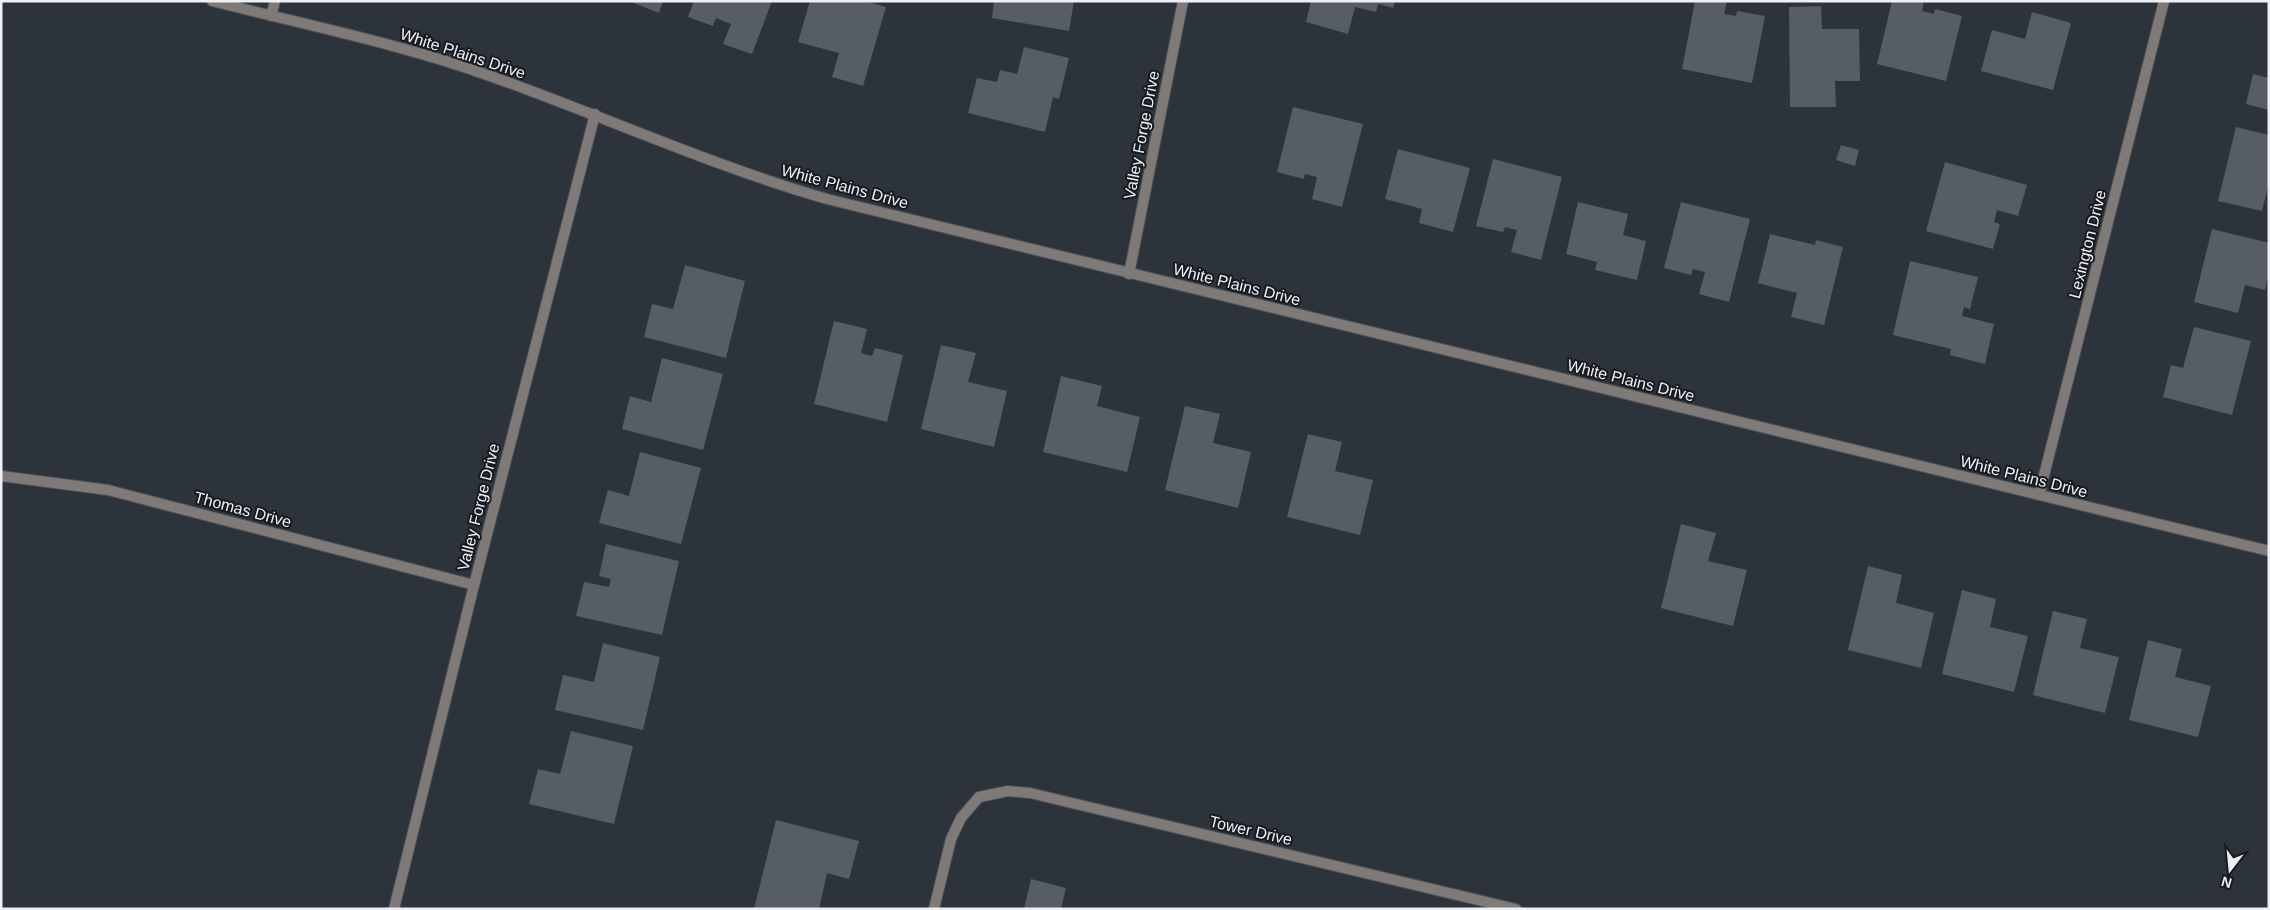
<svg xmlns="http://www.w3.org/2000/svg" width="2270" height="910" font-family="Arial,sans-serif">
	<rect width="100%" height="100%" fill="#2d333b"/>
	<g fill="#565d66">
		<path d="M629,1H663L659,13Z"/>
		<path d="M694,1H772L752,54L723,44L731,24L716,18L713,26L688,17Z"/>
		<path d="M810,1H865L886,7L863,86L832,77L839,53L798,42Z"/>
		<path d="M994,1H1074L1069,31L992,18Z"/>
		<path d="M1311,1H1395L1393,8L1378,4L1376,12L1355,7L1348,34L1306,22Z"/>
		<path d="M1695,1H1727L1724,14L1736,16L1737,11L1765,16L1752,83L1682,69Z"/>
		<path d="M1892,1H1924L1922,11L1934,14L1935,9L1962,16L1946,81L1877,64Z"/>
		<path d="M1821,6L1822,29H1859L1860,81H1835L1836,107H1790L1789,7Z"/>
		<path d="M2032,12L2071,23L2053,90L1981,71L1992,30L2025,39Z"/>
		<path d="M1024,47L1069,58L1059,99L1053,97L1045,132L968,113L977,78L997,82L1000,70L1017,74Z"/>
		<path d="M2253,74L2269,78V110L2246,104Z"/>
		<path d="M1293,107L1363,124L1342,207L1312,199L1317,177L1305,174L1304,179L1277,172Z"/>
		<path d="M2236,127L2269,135V183L2262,211L2218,201Z"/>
		<path d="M1841,145L1859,150L1855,166L1836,160Z"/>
		<path d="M1398,149L1470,168L1453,232L1419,223L1422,209L1385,199Z"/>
		<path d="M1493,159L1562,177L1541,260L1511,252L1517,230L1505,227L1503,232L1476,226Z"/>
		<path d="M1945,162L2027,185L2018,216L1997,210L1994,222L2000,224L1993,249L1926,231Z"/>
		<path d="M1578,202L1628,214L1623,235L1646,241L1637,280L1595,270L1597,262L1566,254Z"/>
		<path d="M1681,202L1750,219L1729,302L1699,294L1705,272L1693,269L1691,275L1664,268Z"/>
		<path d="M2212,229L2269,243V281L2267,280L2265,290L2245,285L2238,313L2194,302Z"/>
		<path d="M1770,234L1815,245L1816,240L1843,247L1824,325L1791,317L1797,293L1758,283Z"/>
		<path d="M1910,261L1978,277L1970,309L1964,307L1962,316L1994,324L1985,364L1950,355L1951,349L1893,335Z"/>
		<path d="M685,265L745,281L726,358L644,337L652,304L673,309Z"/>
		<path d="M834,321L867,329L861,353L872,356L875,348L903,355L887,422L814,404Z"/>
		<path d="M2194,327L2251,341L2232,415L2163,397L2171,365L2183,368Z"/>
		<path d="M941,345L976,353L968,382L1007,391L994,447L921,429Z"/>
		<path d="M662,358L723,374L703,450L622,429L630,396L651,402Z"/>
		<path d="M1061,376L1102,386L1097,406L1140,417L1127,472L1043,452Z"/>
		<path d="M1185,406L1220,414L1213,443L1251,452L1238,508L1165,490Z"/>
		<path d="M1308,434L1342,442L1335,471L1373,480L1360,535L1287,517Z"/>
		<path d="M640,452L701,468L681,544L599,523L608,490L629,496Z"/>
		<path d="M1681,524L1716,533L1708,561L1747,570L1733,626L1661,608Z"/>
		<path d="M606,544L679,561L662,635L576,616L584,582L609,587L611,579L599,576Z"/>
		<path d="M1868,566L1902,575L1896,603L1934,613L1921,668L1848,650Z"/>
		<path d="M1962,590L1996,599L1990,627L2028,636L2014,692L1942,674Z"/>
		<path d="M2053,611L2087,619L2080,648L2119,657L2105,713L2033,695Z"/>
		<path d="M2148,640L2182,649L2175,677L2211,686L2198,737L2129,720Z"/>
		<path d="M603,643L660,657L643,730L555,710L563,675L594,682Z"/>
		<path d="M571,731L633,746L614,824L529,804L538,769L560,774Z"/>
		<path d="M776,820L859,841L849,879L827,873L819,909H754Z"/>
		<path d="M1031,879L1066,888L1061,909H1024Z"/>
	</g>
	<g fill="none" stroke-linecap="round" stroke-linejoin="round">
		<g stroke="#4c5159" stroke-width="12">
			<g id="street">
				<path d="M212,1C306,25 402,44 493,77C605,117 713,166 827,199L2269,551"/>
				<path d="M271,16L275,1"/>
				<path d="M1129,274L1183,1"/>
				<path d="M1,476L108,490L474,585"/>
				<path d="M2039,495L2164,1"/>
				<path d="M394,909L474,585L595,114"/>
				<path d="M934,909L951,839L961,818L979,797L1008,791L1030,793L1516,909"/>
			</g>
		</g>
		<use href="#street" stroke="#7f7a78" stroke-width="10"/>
	</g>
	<g text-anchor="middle" stroke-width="4" stroke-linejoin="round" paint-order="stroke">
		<g font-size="16" fill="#edf1f6" stroke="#171a1e">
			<text transform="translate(463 53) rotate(18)" y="6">White Plains Drive</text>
			<text transform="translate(1141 135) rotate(-79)" y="6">Valley Forge Drive</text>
			<text transform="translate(845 186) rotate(15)" y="6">White Plains Drive</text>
			<text transform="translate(2087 244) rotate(-76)" y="6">Lexington Drive</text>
			<text transform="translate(1237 284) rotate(14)" y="6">White Plains Drive</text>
			<text transform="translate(1631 380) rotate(14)" y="6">White Plains Drive</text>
			<text transform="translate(2024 476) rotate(14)" y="6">White Plains Drive</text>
			<text transform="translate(478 507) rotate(-76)" y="6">Valley Forge Drive</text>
			<text transform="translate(243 509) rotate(15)" y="6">Thomas Drive</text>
			<text transform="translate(1251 830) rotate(13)" y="6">Tower Drive</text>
		</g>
	</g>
	<rect width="2270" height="910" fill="none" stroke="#edf1f6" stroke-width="5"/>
	<g transform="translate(2230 870) rotate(196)" stroke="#171a1e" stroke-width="4" paint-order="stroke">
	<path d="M0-4L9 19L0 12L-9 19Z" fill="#edf1f6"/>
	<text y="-8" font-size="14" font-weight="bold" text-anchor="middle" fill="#edf1f6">N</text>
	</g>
</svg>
